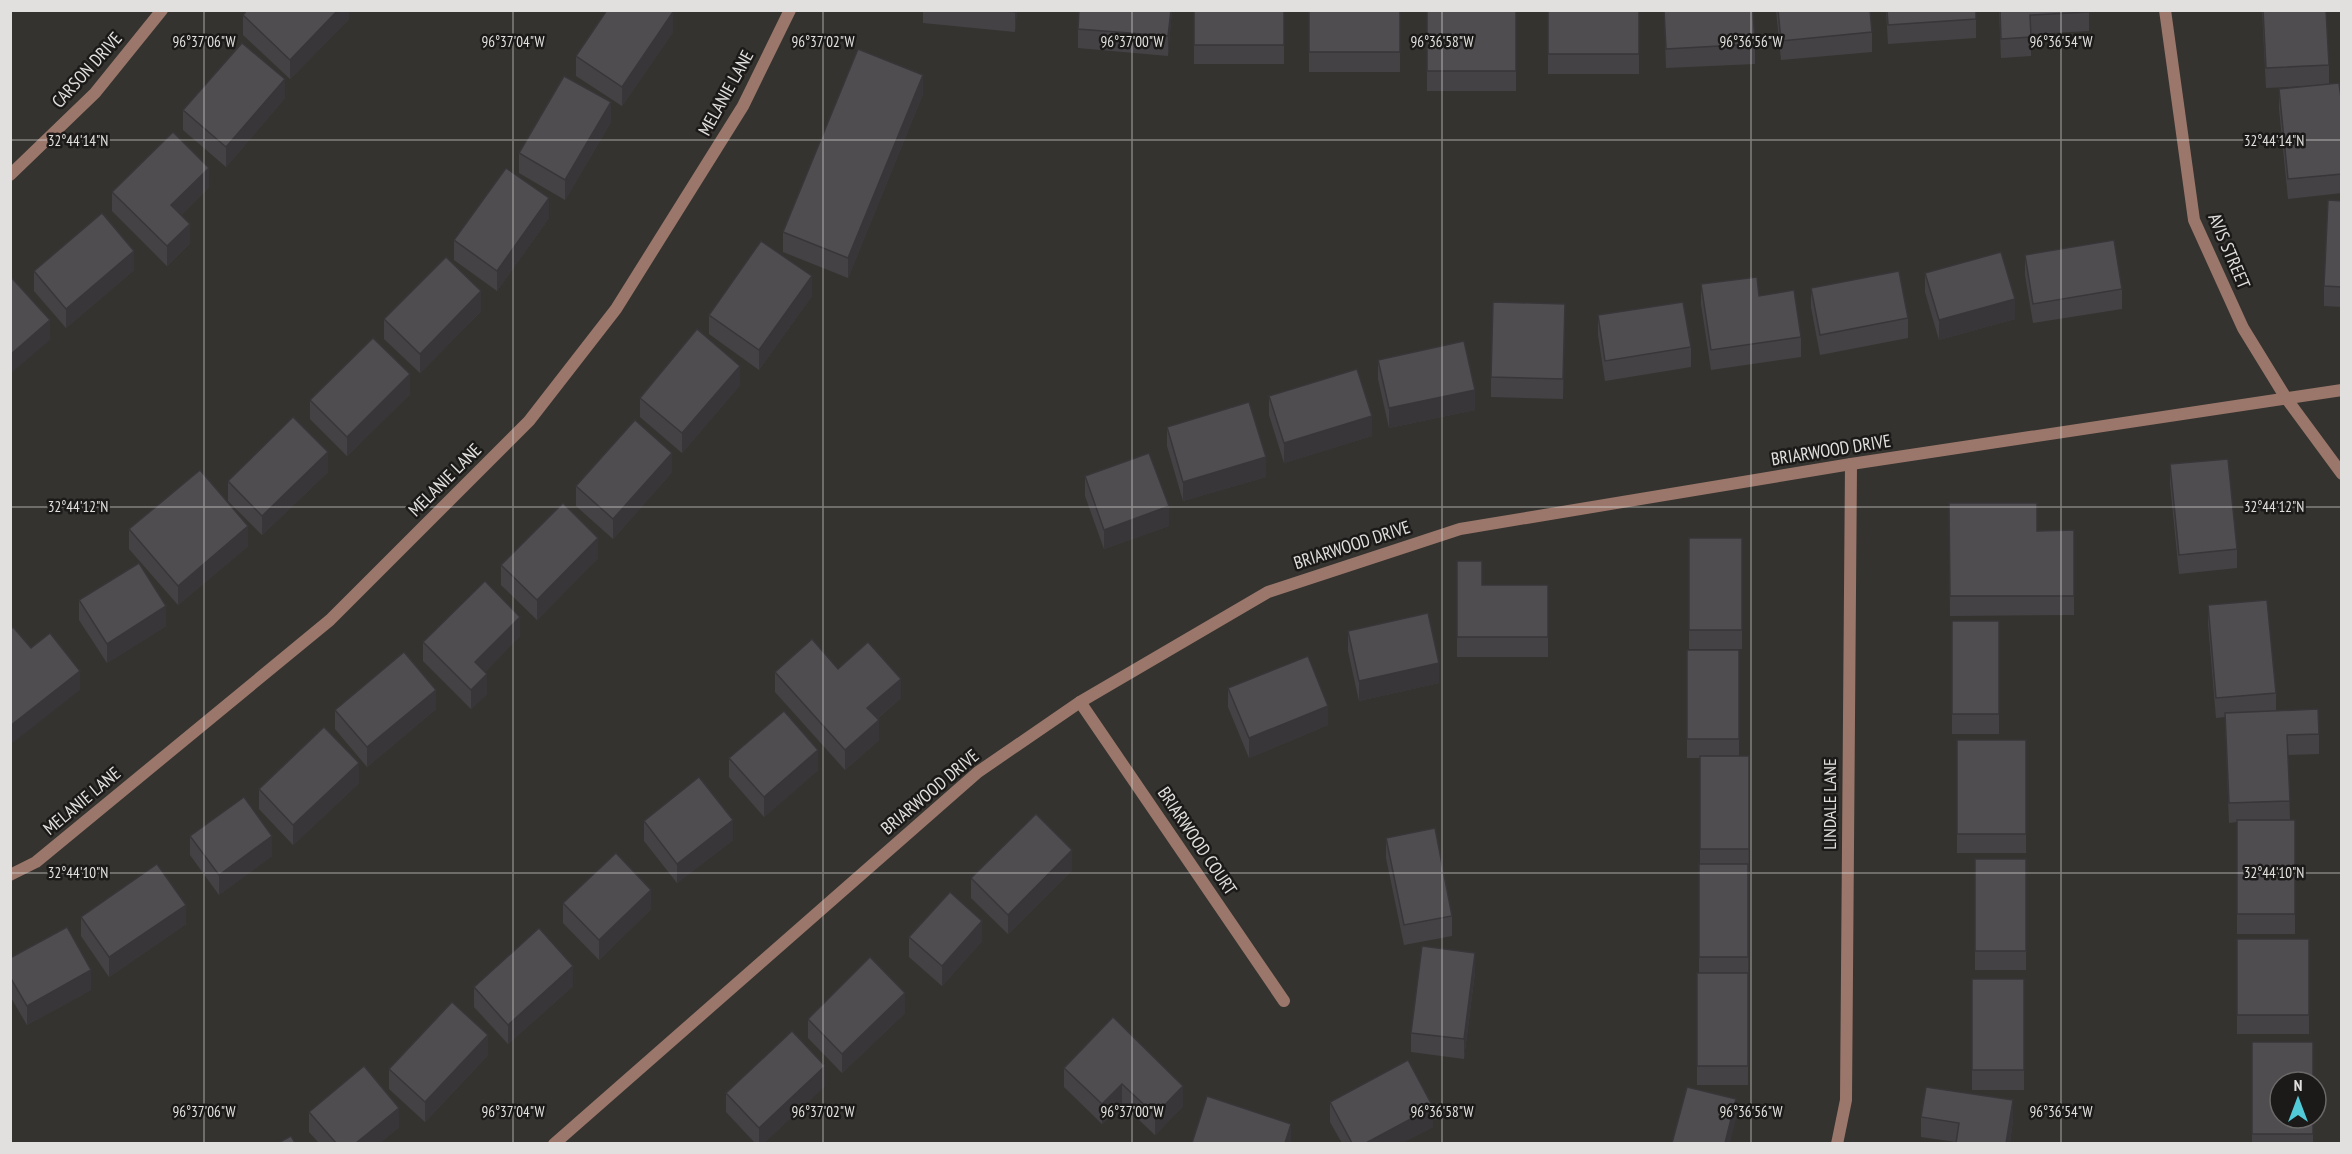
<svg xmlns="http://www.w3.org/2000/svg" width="2352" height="1154" font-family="'PT Sans Narrow',sans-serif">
	<rect width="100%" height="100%" fill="#35332f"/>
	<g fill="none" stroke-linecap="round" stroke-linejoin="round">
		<g stroke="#9b776b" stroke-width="12">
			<path d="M2165,10L2194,220L2243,328L2286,398L2342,474"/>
			<path d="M10,175L95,93L162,10"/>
			<path d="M1080,702L1284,1001"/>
			<path d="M10,875L36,862L330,620L529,421L616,309L743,106L790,10"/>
			<path d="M554,1144L978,772L1080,702L1268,592L1460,529L1851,464L2342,390"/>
			<path d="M1837,1144L1846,1100L1851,464"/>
		</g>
	</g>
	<g fill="#454246">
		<path d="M349,10V19L290,79L243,35V15Z"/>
		<path d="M923,10H1017L1015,32L923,23Z"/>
		<path d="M1172,10L1168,56L1078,48V29Z"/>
		<rect x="1194" y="10" width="90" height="54"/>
		<rect x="1309" y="10" width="91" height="62"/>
		<rect x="1548" y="10" width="91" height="64"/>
		<path d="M1664,10L1755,44V64L1666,68Z"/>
		<path d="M1776,10H1870L1872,32V52L1781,60Z"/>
		<path d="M1886,10H1976V38L1888,44Z"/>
		<path d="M1999,10H2089V31L2031,34V56L2001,58Z"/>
		<path d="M2262,10H2326L2329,65V84L2342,106V193L2288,199L2279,109V89L2326,85L2266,88Z"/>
		<rect x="1427" y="11" width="89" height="80"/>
		<path d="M673,32L622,106L576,76V56Z"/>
		<path d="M923,94L848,278L783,252V232Z"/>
		<path d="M285,98L226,167L183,130V110Z"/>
		<path d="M611,122L565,200L519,173V153Z"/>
		<path d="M209,187L181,215L190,243L167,266L112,211V192Z"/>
		<path d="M2342,201V307L2324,306V286Z"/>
		<path d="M549,218L497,291L454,260V240Z"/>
		<path d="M2025,255L2122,289V309L2033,323L2025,275Z"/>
		<path d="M134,270L66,328L34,291V271Z"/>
		<path d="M1925,273L2015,319L1939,340L1925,292Z"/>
		<path d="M1701,284L1759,296L1801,337V357L1711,370L1701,304Z"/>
		<path d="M1811,288L1908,318V338L1820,355L1811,307Z"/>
		<path d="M812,296L759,370L709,334V315Z"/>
		<path d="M481,311L420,373L384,339V319Z"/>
		<path d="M1598,315L1691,347V367L1605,381L1598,335Z"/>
		<path d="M1565,323L1563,399L1491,397V377Z"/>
		<path d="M1378,360L1475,410L1389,428L1378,379Z"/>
		<path d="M740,385L682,453L640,417V398Z"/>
		<path d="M410,394L347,456L310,419V400Z"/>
		<path d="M1269,396L1372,436L1284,463L1269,415Z"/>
		<path d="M1167,427L1266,477L1183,501L1167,446Z"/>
		<path d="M2170,464L2237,549V568L2179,574L2170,484Z"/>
		<path d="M328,472L262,535L228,501V481Z"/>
		<path d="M672,472L613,539L576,506V486Z"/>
		<path d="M1085,476L1169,526L1104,549L1085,496Z"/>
		<path d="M1949,503L2037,531L2074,530V615L1950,616Z"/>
		<path d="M129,529L248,546L178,605L129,549Z"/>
		<rect x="1689" y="538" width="53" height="111"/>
		<path d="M598,558L537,620L501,585V565Z"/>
		<path d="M1457,561L1482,585H1548V657H1457Z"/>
		<path d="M79,600L166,626L107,663L79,620Z"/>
		<path d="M2208,605L2276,693V711L2319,734V754L2288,755L2290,820H2295V934H2237V822L2229,823L2225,717L2216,718L2208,624Z"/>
		<rect x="1952" y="621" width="47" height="113"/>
		<path d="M1348,631L1439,683L1359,701L1348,651Z"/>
		<path d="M520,636L485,672L487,694L471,709L423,661V642Z"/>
		<path d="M1687,650H1739V756H1749L1748,1085H1697V973H1699V864H1700V758H1687Z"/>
		<path d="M838,669L901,698L877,719L879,740L845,770L775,692V672Z"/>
		<path d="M1228,688L1328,725L1249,758L1228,707Z"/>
		<path d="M436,709L367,767L335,729V710Z"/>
		<rect x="1957" y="740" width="69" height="113"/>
		<path d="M729,758L818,770L764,817L729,777Z"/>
		<path d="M359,783L293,845L259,809V789Z"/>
		<path d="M644,821L733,840L677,883L644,841Z"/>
		<path d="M190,836L272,856L219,895L190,855Z"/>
		<path d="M1386,838L1452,916V936L1404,945L1386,858Z"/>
		<rect x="1975" y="859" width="51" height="111"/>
		<path d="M1072,870L1008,934L971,898V878Z"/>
		<path d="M563,903L651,909L599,960L563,923Z"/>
		<path d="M81,917L186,924L109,977L81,936Z"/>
		<path d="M909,937L982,941L942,986L909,957Z"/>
		<rect x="2237" y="939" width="72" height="95"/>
		<path d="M10,958L91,990L27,1025L10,996Z"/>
		<path d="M1475,972L1464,1059L1411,1052V1033Z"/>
		<rect x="1972" y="979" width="52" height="111"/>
		<path d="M573,986L508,1044L474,1007V987Z"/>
		<path d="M905,1013L842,1073L808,1038V1019Z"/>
		<path d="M2252,1042L2313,1118V1143H2252Z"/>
		<path d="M488,1055L425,1122L389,1089V1069Z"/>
		<path d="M1064,1068L1183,1086V1106L1155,1135L1122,1104L1102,1124L1064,1087Z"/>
		<path d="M825,1086L764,1143H755L726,1112V1093Z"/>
		<path d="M1330,1102L1433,1127L1402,1143H1342L1330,1122Z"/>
		<path d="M309,1112L399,1127L380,1143H319L309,1132Z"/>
		<path d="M1921,1117L2013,1120L2010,1143H1956V1142L1921,1137Z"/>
	</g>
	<g fill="#383639">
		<path d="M10,10H12V21L10,23Z"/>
		<path d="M338,10H349V19L290,79V60Z"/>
		<path d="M1015,10H1017L1015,32Z"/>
		<path d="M1171,10H1172L1168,56V36Z"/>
		<path d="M673,12V32L622,106V87Z"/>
		<path d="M923,75V94L848,278V258Z"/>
		<path d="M285,79V98L226,167V147Z"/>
		<path d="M611,102V122L565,200V180Z"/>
		<path d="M209,168V187L171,225V205Z"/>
		<path d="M549,198V218L497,291V271Z"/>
		<path d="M190,224V243L167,266V246Z"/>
		<path d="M134,251V270L66,328V309Z"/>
		<path d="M812,276V296L759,370V350Z"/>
		<path d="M481,291V311L420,373V354Z"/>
		<path d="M2015,299V319L1939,340V320Z"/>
		<path d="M1565,304V323L1563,399V379Z"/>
		<path d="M50,320V340L10,374V355Z"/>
		<path d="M740,366V385L682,453V433Z"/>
		<path d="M410,374V394L347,456V437Z"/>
		<path d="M1475,390V410L1389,428V408Z"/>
		<path d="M1372,416V436L1284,463V443Z"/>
		<path d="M328,452V472L262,535V516Z"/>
		<path d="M672,453V472L613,539V519Z"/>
		<path d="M1266,457V477L1183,501V482Z"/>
		<path d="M1169,506V526L1104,549V530Z"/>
		<path d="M248,526V546L178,605V586Z"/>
		<path d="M598,538V558L537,620V600Z"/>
		<path d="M166,606V626L107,663V644Z"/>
		<path d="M520,617V636L475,682V662Z"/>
		<path d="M1439,663V683L1359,701V681Z"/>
		<path d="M80,671V690L10,745V726Z"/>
		<path d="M487,674V694L471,709V690Z"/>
		<path d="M901,679V698L867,727V708Z"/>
		<path d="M436,690V709L367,767V747Z"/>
		<path d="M1328,706V725L1249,758V738Z"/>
		<path d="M879,720V740L845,770V750Z"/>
		<path d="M818,750V770L764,817V797Z"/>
		<path d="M359,763V783L293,845V825Z"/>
		<path d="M733,820V840L677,883V864Z"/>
		<path d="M272,836V856L219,895V875Z"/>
		<path d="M1072,850V870L1008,934V915Z"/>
		<path d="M651,890V909L599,960V940Z"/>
		<path d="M186,905V924L109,977V957Z"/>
		<path d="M982,921V941L942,986V966Z"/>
		<path d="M1475,953V972L1464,1059V1039Z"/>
		<path d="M573,966V986L508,1044V1025Z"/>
		<path d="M91,970V990L27,1025V1006Z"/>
		<path d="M905,993V1013L842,1073V1054Z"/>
		<path d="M488,1035V1055L425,1122V1102Z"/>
		<path d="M825,1066V1086L764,1143H759V1128Z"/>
		<path d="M1122,1084V1104L1102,1124V1104Z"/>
		<path d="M1183,1086V1106L1155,1135V1115Z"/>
		<path d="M1736,1099V1119L1730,1143H1725Z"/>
		<path d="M2013,1100V1120L2010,1143H2006Z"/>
		<path d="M1433,1107V1127L1402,1143H1366Z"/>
		<path d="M399,1108V1127L380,1143H356Z"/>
		<path d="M1291,1124V1143H1285Z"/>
	</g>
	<g fill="#504d51" stroke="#383639" stroke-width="1.5">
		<path d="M247,10H338L290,60L243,15Z"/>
		<path d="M607,10H670L673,12L622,87L576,56Z"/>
		<path d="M997,10H1015V12Z"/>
		<path d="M1079,10H1171L1168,36L1078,29Z"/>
		<rect x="1194" y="10" width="90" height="35"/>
		<rect x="1309" y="10" width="91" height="42"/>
		<rect x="1548" y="10" width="91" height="44"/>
		<path d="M1664,10H1753L1755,44L1666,49Z"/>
		<path d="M1778,10H1870L1872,32L1781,41Z"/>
		<path d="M1887,10H1976V19L1888,25Z"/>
		<path d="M2000,10H2089V12L2030,15L2031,37L2001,39Z"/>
		<path d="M2263,10H2326L2329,65L2266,68Z"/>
		<rect x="1427" y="11" width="89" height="60"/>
		<path d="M242,43L285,79L226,147L183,110Z"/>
		<path d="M858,49L923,75L848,258L783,232Z"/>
		<path d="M564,76L611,102L565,180L519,153Z"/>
		<path d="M2339,83L2342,106V174L2288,179L2279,89Z"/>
		<path d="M173,132L209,168L171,205L190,224L167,246L112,192Z"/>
		<path d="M506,168L549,198L497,271L454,240Z"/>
		<path d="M2328,200L2342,201V287L2324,286Z"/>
		<path d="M102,213L134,251L66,309L34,271Z"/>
		<path d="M2114,240L2122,289L2033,304L2025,255Z"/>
		<path d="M761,241L812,276L759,350L709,315Z"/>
		<path d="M2001,252L2015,299L1939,320L1925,273Z"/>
		<path d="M446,257L481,291L420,354L384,319Z"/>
		<path d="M1899,271L1908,318L1820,335L1811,288Z"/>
		<path d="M10,276L50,320L10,355Z"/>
		<path d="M1757,277L1759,296L1794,290L1801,337L1711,350L1701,284Z"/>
		<path d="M1493,302L1565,304L1563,379L1491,377Z"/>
		<path d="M1683,302L1691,347L1605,361L1598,315Z"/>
		<path d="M697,329L740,366L682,433L640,398Z"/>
		<path d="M373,338L410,374L347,437L310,400Z"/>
		<path d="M1464,341L1475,390L1389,408L1378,360Z"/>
		<path d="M1357,369L1372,416L1284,443L1269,396Z"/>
		<path d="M1249,402L1266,457L1183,482L1167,427Z"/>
		<path d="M293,417L328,452L262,516L228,481Z"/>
		<path d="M635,420L672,453L613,519L576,486Z"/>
		<path d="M1149,453L1169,506L1104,530L1085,476Z"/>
		<path d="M2228,459L2237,549L2179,555L2170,464Z"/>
		<path d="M200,470L248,526L178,586L129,529Z"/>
		<path d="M563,503L598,538L537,600L501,565Z"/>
		<path d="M1949,503H2037V531L2074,530V596H1950Z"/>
		<rect x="1689" y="538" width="53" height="92"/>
		<path d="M1457,561H1482V585H1548V637H1457Z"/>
		<path d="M139,563L166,606L107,644L79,600Z"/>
		<path d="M485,581L520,617L475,662L487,674L471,690L423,642Z"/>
		<path d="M2267,600L2276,693L2216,698L2208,605Z"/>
		<path d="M1428,613L1439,663L1359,681L1348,631Z"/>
		<rect x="1952" y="621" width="47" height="93"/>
		<path d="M13,627L31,648L50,633L80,671L10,726V630Z"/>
		<path d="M812,639L838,669L868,642L901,679L867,708L879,720L845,750L775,672Z"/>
		<rect x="1687" y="650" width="52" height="89"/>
		<path d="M404,652L436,690L367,747L335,710Z"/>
		<path d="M1308,656L1328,706L1249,738L1228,688Z"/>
		<path d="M2318,709L2319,734L2287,735L2290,801L2229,803L2225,713Z"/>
		<path d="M784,711L818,750L764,797L729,758Z"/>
		<path d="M324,727L359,763L293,825L259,789Z"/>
		<rect x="1957" y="740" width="69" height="94"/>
		<rect x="1700" y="756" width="49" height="93"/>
		<path d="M699,777L733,820L677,864L644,821Z"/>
		<path d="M244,797L272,836L219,875L190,836Z"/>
		<path d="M1036,814L1072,850L1008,915L971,878Z"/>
		<rect x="2237" y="820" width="58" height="94"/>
		<path d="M1435,828L1452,916L1404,925L1386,838Z"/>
		<path d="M616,853L651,890L599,940L563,903Z"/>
		<rect x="1975" y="859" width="51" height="92"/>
		<path d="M157,864L186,905L109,957L81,917Z"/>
		<rect x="1699" y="864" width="49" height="93"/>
		<path d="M950,892L982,921L942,966L909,937Z"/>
		<path d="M67,927L91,970L27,1006L10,977V958Z"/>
		<path d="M539,928L573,966L508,1025L474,987Z"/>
		<rect x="2237" y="939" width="72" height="76"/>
		<path d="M1422,946L1475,953L1464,1039L1411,1033Z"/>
		<path d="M870,957L905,993L842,1054L808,1019Z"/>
		<rect x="1697" y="973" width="51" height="93"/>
		<rect x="1972" y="979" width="52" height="91"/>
		<path d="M452,1002L488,1035L425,1102L389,1069Z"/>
		<path d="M1113,1017L1183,1086L1155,1115L1122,1084L1102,1104L1064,1068Z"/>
		<path d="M792,1031L825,1066L759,1128L726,1093Z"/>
		<path d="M2252,1042H2313V1082H2280V1118H2313V1134H2252Z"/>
		<path d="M1408,1060L1433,1107L1366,1143H1352L1330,1102Z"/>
		<path d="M364,1066L399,1108L356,1143H336L309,1112Z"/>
		<path d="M1687,1087L1736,1099L1725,1143H1672Z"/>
		<path d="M1926,1087L2013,1100L2006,1143H1956L1959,1123L1921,1117Z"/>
		<path d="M1207,1096L1291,1124L1285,1143H1192Z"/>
		<path d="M291,1136L295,1143H278Z"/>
	</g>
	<path fill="none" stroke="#e1e0de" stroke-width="1.5" stroke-opacity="0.45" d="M204,10V1144M513,10V1144M823,10V1144M1132,10V1144M1442,10V1144M1751,10V1144M2061,10V1144M10,140H2342M10,507H2342M10,873H2342"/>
	<g text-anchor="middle" stroke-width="5" stroke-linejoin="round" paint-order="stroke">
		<g font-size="18" fill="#e1e0de" stroke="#1b1a19">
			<text transform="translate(87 70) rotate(-48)" y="6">CARSON DRIVE</text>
			<text transform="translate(726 93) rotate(-61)" y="6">MELANIE LANE</text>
			<text transform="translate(2229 251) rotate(67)" y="6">AVIS STREET</text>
			<text transform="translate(1831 450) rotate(-9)" y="6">BRIARWOOD DRIVE</text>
			<text transform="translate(445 480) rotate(-45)" y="6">MELANIE LANE</text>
			<text transform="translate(1352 545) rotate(-18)" y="6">BRIARWOOD DRIVE</text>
			<text transform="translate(930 792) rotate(-40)" y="6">BRIARWOOD DRIVE</text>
			<text transform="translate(82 801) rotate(-40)" y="6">MELANIE LANE</text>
			<text transform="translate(1830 804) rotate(-90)" y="6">LINDALE LANE</text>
			<text transform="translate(1197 841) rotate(56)" y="6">BRIARWOOD COURT</text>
		</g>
	</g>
	<g font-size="15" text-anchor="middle" fill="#e1e0de" stroke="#1b1a19" stroke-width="5" stroke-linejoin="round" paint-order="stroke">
		<text x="204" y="47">96°37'06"W</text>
		<text x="513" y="47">96°37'04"W</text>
		<text x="823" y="47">96°37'02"W</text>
		<text x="1132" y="47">96°37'00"W</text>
		<text x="1442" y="47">96°36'58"W</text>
		<text x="1751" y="47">96°36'56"W</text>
		<text x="2061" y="47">96°36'54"W</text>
		<text x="78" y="146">32°44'14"N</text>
		<text x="2274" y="146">32°44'14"N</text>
		<text x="78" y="512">32°44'12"N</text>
		<text x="2274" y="512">32°44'12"N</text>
		<text x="78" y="878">32°44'10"N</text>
		<text x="2274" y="878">32°44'10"N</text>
		<text x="204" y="1117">96°37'06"W</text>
		<text x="513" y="1117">96°37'04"W</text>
		<text x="823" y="1117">96°37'02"W</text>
		<text x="1132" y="1117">96°37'00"W</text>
		<text x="1442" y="1117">96°36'58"W</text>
		<text x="1751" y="1117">96°36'56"W</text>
		<text x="2061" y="1117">96°36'54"W</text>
	</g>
	<rect width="2352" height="1154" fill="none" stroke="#e1e0de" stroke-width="24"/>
	<g transform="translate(2298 1100)"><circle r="28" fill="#1b1a19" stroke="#6a6968" stroke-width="1.5"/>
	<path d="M0-4.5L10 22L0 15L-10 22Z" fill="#52cbd9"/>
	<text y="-9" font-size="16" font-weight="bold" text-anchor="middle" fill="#e1e0de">N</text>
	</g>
</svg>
